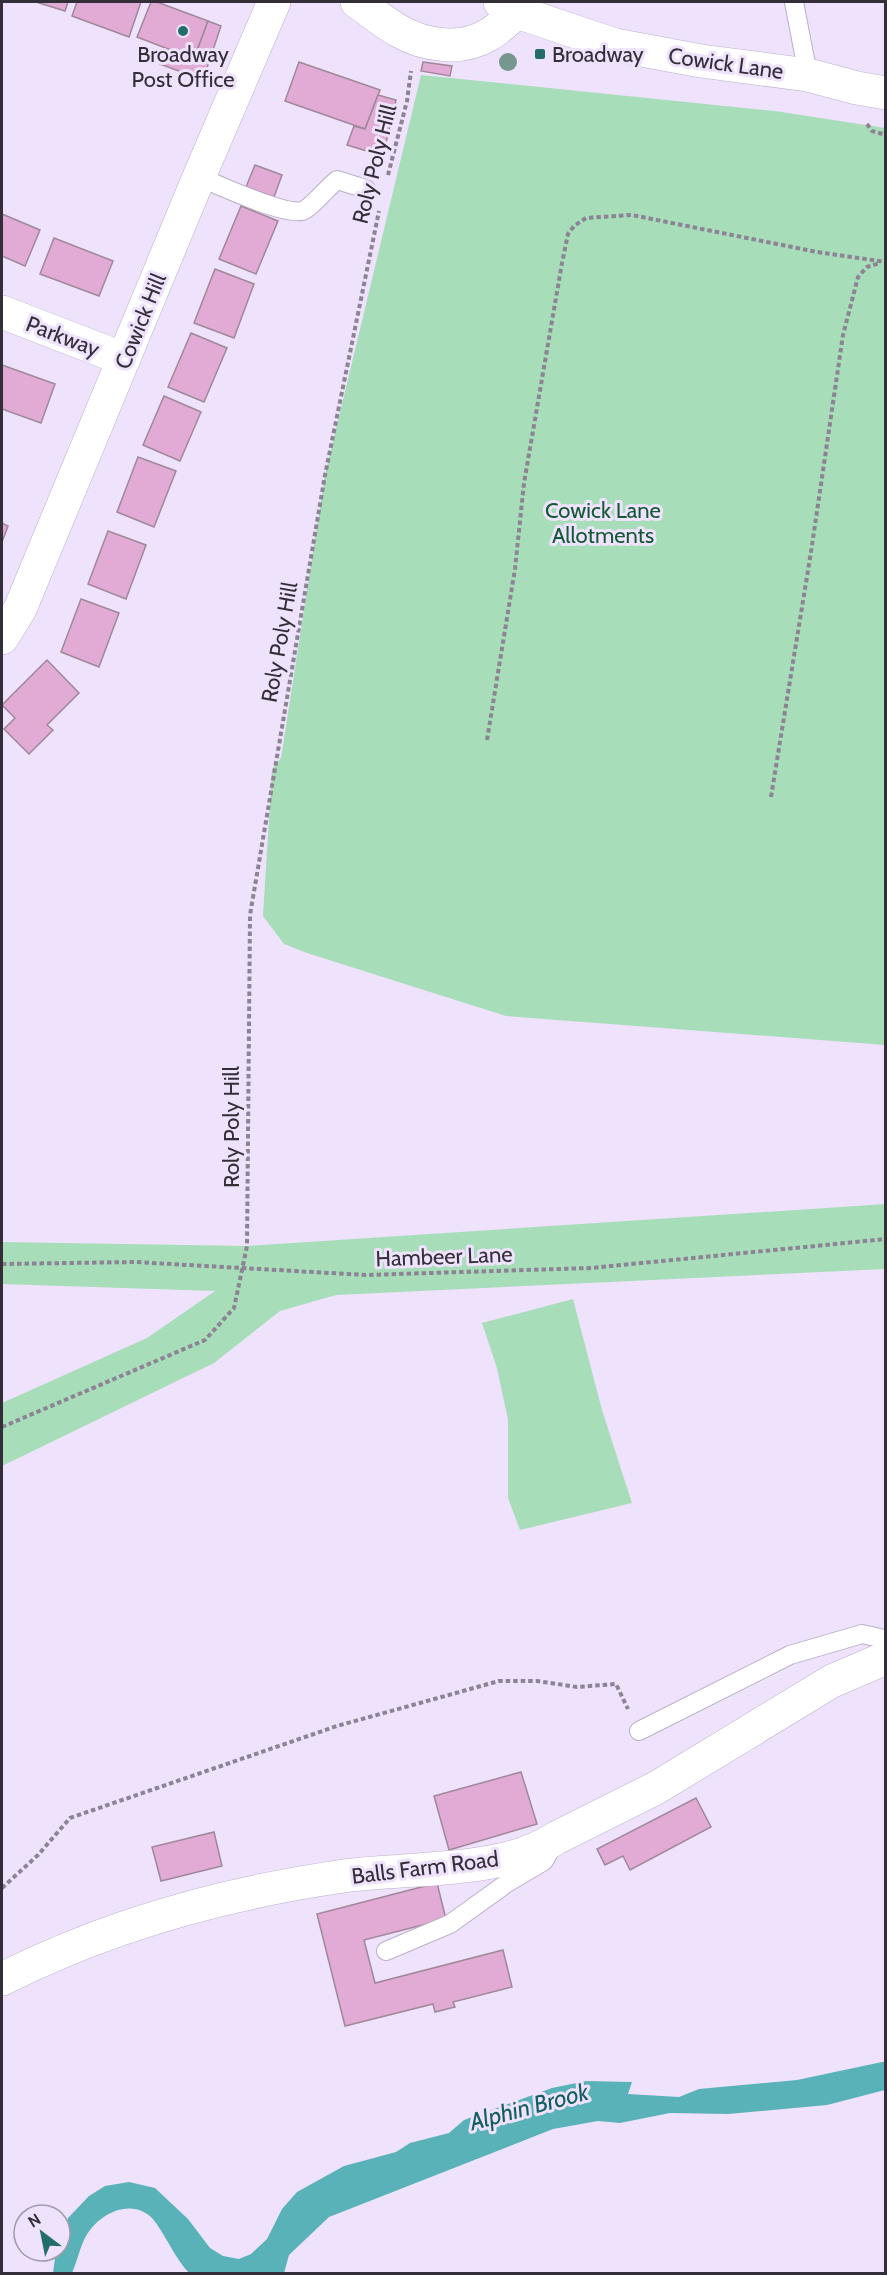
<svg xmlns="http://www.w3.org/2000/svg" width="887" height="2275" font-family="Cabin,sans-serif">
	<rect width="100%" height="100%" fill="#efe2fc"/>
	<g fill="#a8ddba">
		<path d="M421,75L775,111L885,128V1045L506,1016L307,953L284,944L263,916L272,769L281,758L325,475Z"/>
		<path d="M886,1204L885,1269L336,1295L280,1311L214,1363L2,1466V1403L147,1338L215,1291L2,1284V1242L247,1246Z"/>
		<path d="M573,1299L602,1410L632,1503L520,1530L508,1498V1420L497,1368L482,1323Z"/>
	</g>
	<path fill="#5ab2b9" d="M882,2062H885V2090L827,2105L728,2114L670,2113L620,2123L598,2121L553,2129L329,2217L289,2255L284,2273H189C175,2258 168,2240 156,2223C138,2198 106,2209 90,2230C81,2241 78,2260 72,2273H53L56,2251H60V2238L68,2218L89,2196L105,2186L129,2182L155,2188L188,2219L210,2248L223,2256L239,2259L251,2254L267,2239L282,2209L297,2192L344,2166L396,2152L410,2143L449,2133L464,2120L552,2088L586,2081L632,2082L628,2094L679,2097L699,2089L797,2080Z"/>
	<g fill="#e1abd6" stroke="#9f889a" stroke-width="1.5">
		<path d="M36,2H68L65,11Z"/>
		<path d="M77,2H141L129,37L72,16Z"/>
		<path d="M151,2H157L208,21L194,59L137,37Z"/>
		<path d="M208,21L221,26L203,80L160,64L166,49L194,59Z"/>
		<path d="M299,62L380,90L365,129L285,101Z"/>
		<path d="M423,62L452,66L450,76L421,71Z"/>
		<path d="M378,95L396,100L383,156L347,145L354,126L365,129Z"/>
		<path d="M255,165L282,175L274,197L246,187Z"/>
		<path d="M241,206L278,221L256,274L219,259Z"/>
		<path d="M2,214L40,230L25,266L2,256Z"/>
		<path d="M54,238L113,261L99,296L40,274Z"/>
		<path d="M215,269L254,284L234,338L194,323Z"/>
		<path d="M191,333L227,348L204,402L168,387Z"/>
		<path d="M2,365L55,384L41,423L2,409Z"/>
		<path d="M164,396L201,412L180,461L143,445Z"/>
		<path d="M138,457L176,471L154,527L117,512Z"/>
		<path d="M2,523L8,526L2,542Z"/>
		<path d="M108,531L146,545L126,599L88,584Z"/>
		<path d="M81,599L119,613L99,667L61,652Z"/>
		<path d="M47,660L79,693L47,725L53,730L29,754L4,729L15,718L2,705Z"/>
		<path d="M521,1772L537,1824L449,1850L434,1796Z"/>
		<path d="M696,1798L711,1827L630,1870L623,1856L605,1865L597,1849Z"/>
		<path d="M214,1832L222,1866L161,1881L152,1847Z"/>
		<path d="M437,1883L446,1919L364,1940L375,1983L503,1950L512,1987L453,2002L455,2007L435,2012L433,2004L345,2026L317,1914Z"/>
	</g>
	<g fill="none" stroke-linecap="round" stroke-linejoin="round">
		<g stroke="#bcafc9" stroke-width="20">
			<g id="lane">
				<path d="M794,2L808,75"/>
				<path d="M199,177C219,185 282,215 302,211C310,209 328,187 337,180L366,189"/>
				<path d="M639,1731L790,1655L862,1634L880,1638"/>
				<path d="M386,1951L450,1924L507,1883L544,1861L549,1852"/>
			</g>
		</g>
		<g stroke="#bcafc9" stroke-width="34">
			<g id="street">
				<path d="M357,2C371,11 384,23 399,31C425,46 462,51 488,35C499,29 508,19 517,12"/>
				<path d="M2,312L124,359"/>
				<path d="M2,638L20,609L199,177L274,2"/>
				<path d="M2,1979C109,1925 225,1893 344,1876C408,1867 503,1874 556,1838L656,1788L832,1681L886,1658"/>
			</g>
		</g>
		<g stroke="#bcafc9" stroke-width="34">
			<path id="secondary" d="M500,2L517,12L615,45L701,61L808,75L857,88L886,93"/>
		</g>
		<g stroke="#8c8395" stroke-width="4" stroke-dasharray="4.5 3" stroke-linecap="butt">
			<path d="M867,124L872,131L886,135"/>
			<path d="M388,175L407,101L411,71"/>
			<path d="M487,740L515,569L524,483L562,263L568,234L574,226L586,218L632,215L817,252L886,262"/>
			<path d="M771,797L811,552L843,335L858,277L867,267L880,263"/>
			<path d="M2,1264L135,1262L366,1275L591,1268L886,1239"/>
			<path d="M2,1427L205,1340L234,1308L247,1246L250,915L325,475L379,211"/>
			<path d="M2,1888L38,1855L70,1818L337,1726L499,1681H537L577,1687L616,1684L628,1709"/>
		</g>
		<use href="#lane" stroke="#fff" stroke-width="18"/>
		<use href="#street" stroke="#fff" stroke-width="33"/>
		<use href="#secondary" stroke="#fff" stroke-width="33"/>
	</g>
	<circle fill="#76978e" cx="508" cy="62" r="9"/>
	<g fill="#236e6c" stroke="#efe2fc" stroke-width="2">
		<circle cx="183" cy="31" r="6"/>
		<rect x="534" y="48" width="12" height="12" rx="3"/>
	</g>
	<g text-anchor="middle" stroke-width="6" stroke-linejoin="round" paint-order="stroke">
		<g font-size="22" fill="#332e38" stroke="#efe2fc">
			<text x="183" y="62">Broadway<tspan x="183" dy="25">Post Office</tspan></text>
			<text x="552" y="62" text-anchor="start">Broadway</text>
		</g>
		<g font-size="22" fill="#332e38" stroke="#efe2fc">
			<text transform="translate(726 63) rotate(8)" y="8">Cowick Lane</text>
			<text transform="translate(374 164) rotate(-76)" y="8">Roly Poly Hill</text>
			<text transform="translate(140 321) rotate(-68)" y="8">Cowick Hill</text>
			<text transform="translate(63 336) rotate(21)" y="8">Parkway</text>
			<text transform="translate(279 642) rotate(-80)" y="8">Roly Poly Hill</text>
			<text transform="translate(231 1127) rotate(-90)" y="8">Roly Poly Hill</text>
			<text transform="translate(444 1256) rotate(-2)" y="8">Hambeer Lane</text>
			<text transform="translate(425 1867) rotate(-7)" y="8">Balls Farm Road</text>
		</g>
		<g font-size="22" fill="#135934" stroke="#efe2fc">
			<text x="603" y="518">Cowick Lane<tspan x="603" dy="25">Allotments</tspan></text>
		</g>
		<g font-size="24" font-style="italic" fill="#115d62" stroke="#efe2fc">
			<text transform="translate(529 2107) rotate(-15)" y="8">Alphin Brook</text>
		</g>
	</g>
	<rect width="887" height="2275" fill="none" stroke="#332e38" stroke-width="6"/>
	<g transform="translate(42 2233) rotate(328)"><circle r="28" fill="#efe2fc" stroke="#a49aae" stroke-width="1.5"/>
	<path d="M0-4.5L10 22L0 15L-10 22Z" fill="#236e6c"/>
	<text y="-9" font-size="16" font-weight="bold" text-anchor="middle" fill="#332e38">N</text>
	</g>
</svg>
